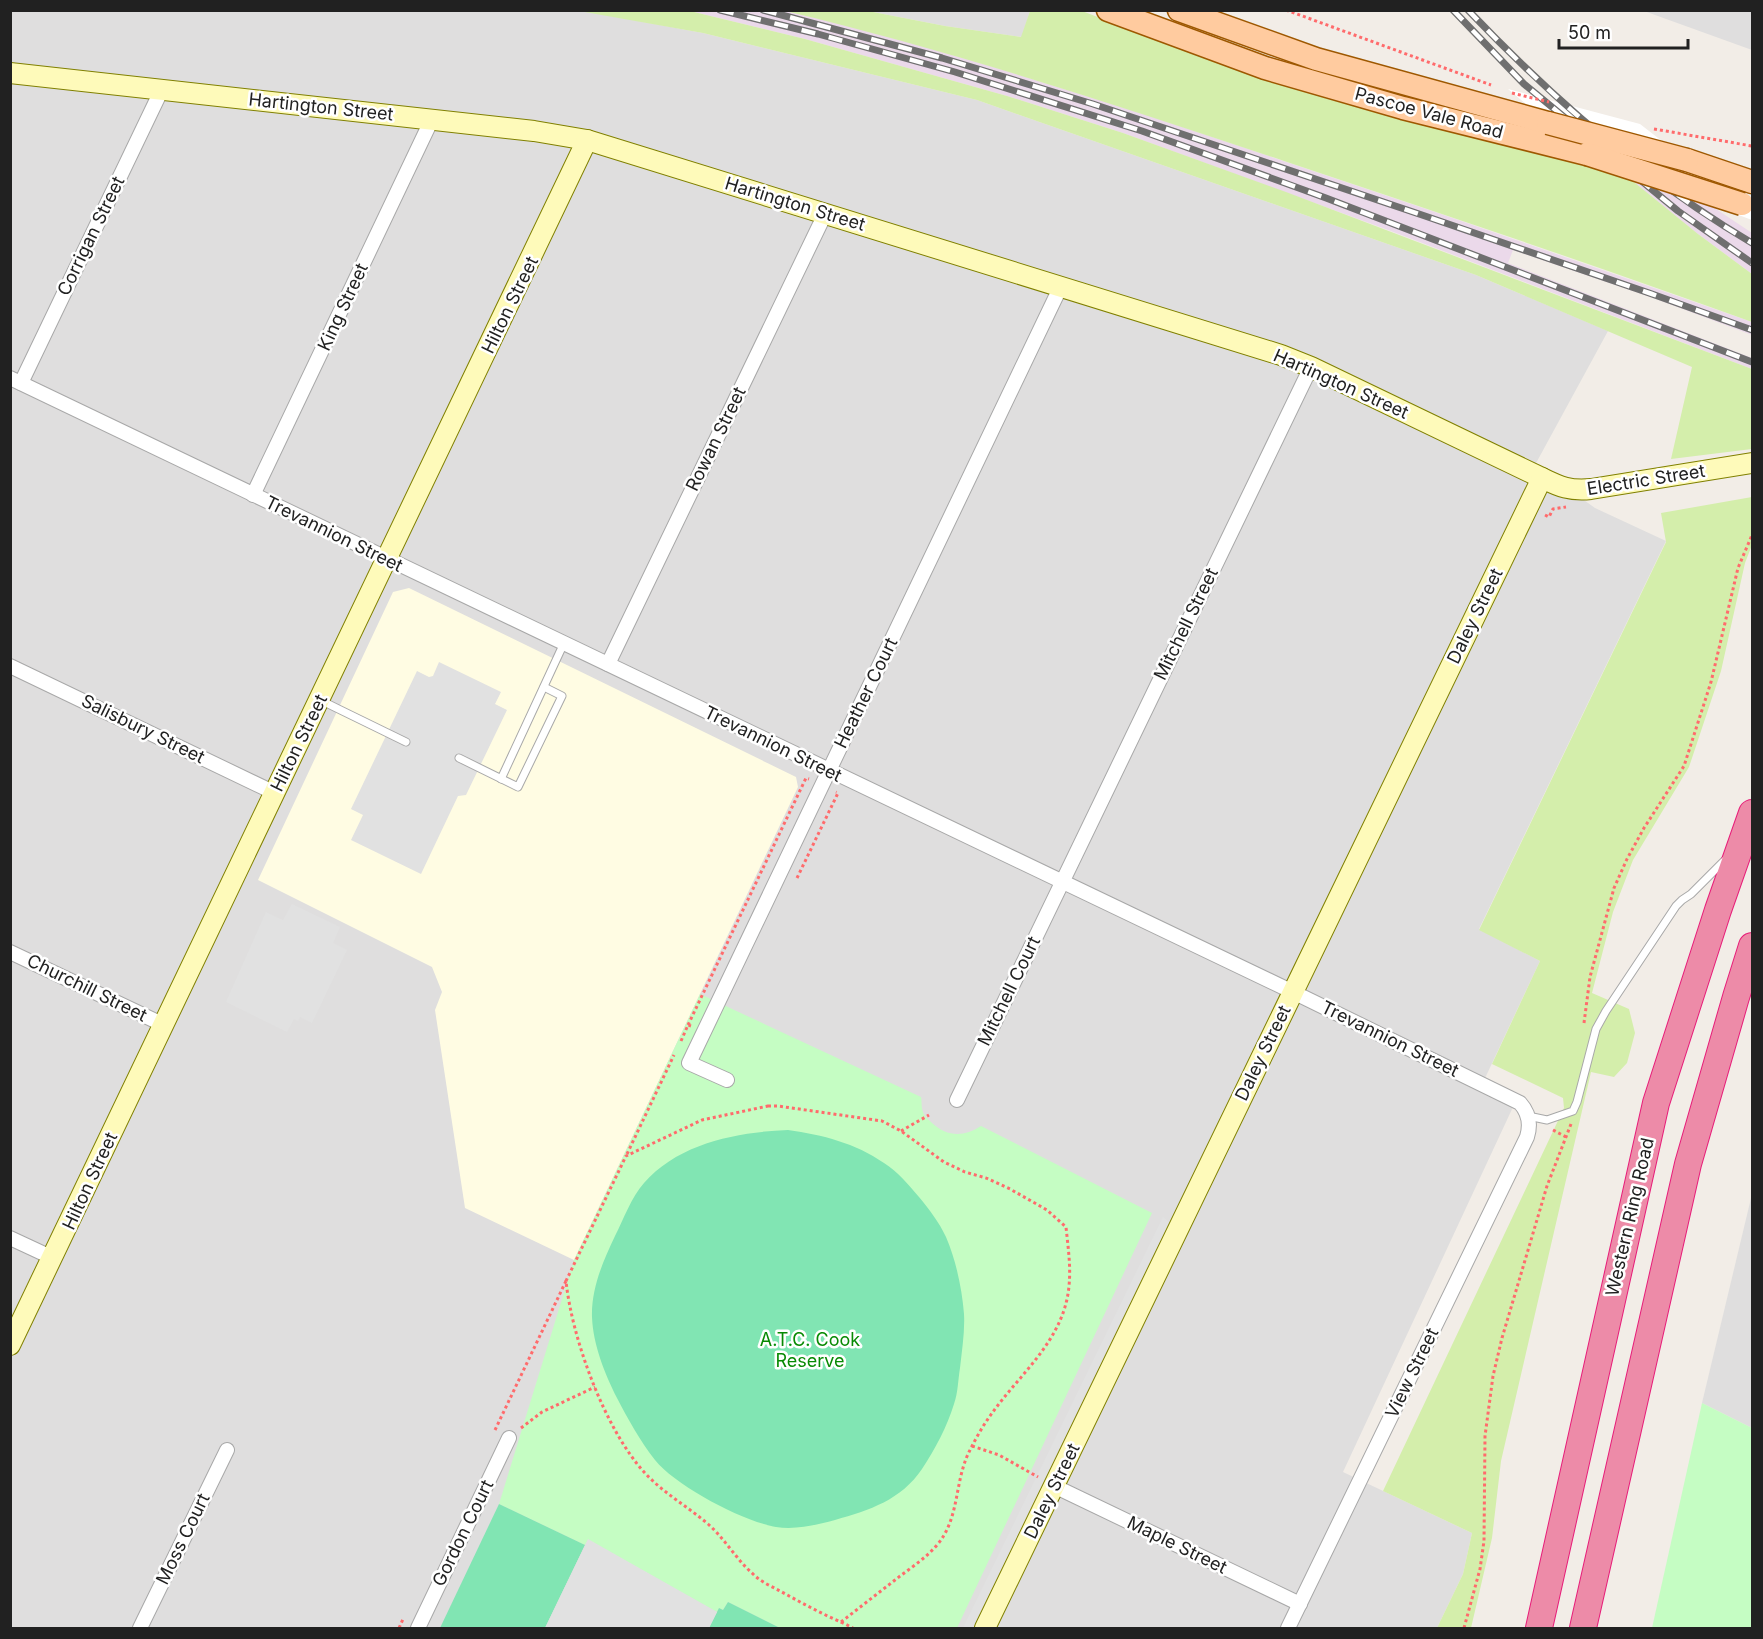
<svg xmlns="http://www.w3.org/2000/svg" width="1763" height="1639" font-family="Inter,sans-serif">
	<rect width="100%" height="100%" fill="#f2ede7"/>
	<g fill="#dfdede">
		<path d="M579,10L703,33L977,100L1476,275L1608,331L1535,465L1595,508L1666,541L1479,929L1540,961L1479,1091L1513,1107L1343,1472L1472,1533L1463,1574L1437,1628H11V11Z"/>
		<path d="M868,11H1030L1022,37L945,26Z"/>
		<path d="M1644,11H1752V50Z"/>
		<path d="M1752,1194V1428L1702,1403Z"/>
	</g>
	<g fill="#ebd9ea">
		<path d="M690,11H785L859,28L994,67L1144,114L1438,213L1752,322V335L1656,299L1513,250L1508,263L1752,358V369L1391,231L1123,133L1007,96L805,39Z"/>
		<path d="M1629,178L1707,203L1752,233V274L1698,234Z"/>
	</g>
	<path fill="#fffce3" d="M409,588L796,777L798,787L574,1260L465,1208L435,1010L442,992L432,967L258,880L393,592Z"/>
	<g fill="#d4eeab">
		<path d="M579,11H690L805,39L1007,96L1123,133L1286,192L1752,369V449L1671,459L1692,367L1476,275L977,100L703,33Z"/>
		<path d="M785,11H868L945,26L1021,37L1030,11H1082L1207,59L1328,99L1516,147L1629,178L1698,234L1752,274V322C1597,266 1440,213 1284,161C1119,106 954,51 785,11Z"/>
		<path d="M1752,497V545L1745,563L1721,671L1689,767L1633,860L1613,912L1592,993L1629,1009L1635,1033L1627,1063L1614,1077L1591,1072L1501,1461L1492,1538L1471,1628H1437L1463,1574L1472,1533L1383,1491L1564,1108L1563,1098L1492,1064L1540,961L1479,930L1666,542L1661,513Z"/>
	</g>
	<g fill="#c5fdc3">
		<path d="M700,994L921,1097C922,1101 921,1107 923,1112C924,1116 929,1120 932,1123C947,1137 964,1137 981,1126L1152,1213L957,1628H780L728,1602L723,1610L719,1608L717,1612L588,1540L585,1545L499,1504L574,1260Z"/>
		<path d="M1702,1403L1752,1428V1628H1652Z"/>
	</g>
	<g fill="#81e5b3">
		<path d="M788,1130C823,1135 855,1143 884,1163C898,1172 908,1184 919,1197C929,1209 939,1222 946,1237C956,1260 962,1289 964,1314C965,1331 962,1350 960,1368C958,1380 958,1393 954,1404C947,1427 935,1449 922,1469C901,1500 870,1510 835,1520C816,1525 796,1530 776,1527C742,1521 676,1486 655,1460C640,1441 628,1419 617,1398C605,1374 593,1345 592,1317C591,1289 603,1261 615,1236C624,1218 631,1198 644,1183C679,1143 737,1132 788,1130Z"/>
		<path d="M499,1504L585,1545L545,1628H440Z"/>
		<path d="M728,1602L780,1628H709L719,1608L723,1610Z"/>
	</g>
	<g fill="#e1e1e1">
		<path d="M439,662L501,692L495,704L507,710L466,795L458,796L421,874L351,840L363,815L351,809L417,671L429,677L433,676Z"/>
		<path d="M292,904L340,927L333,943L347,950L312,1023L300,1017L298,1021L294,1019L287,1032L226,1002L266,912L283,920Z"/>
		<path d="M1163,1217L1170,1223L974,1628H963Z"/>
		<path d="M588,1539L717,1612L709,1628H545Z"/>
	</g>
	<path fill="#fff" d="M1508,89L1640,124L1752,211V220L1693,198L1608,172Z"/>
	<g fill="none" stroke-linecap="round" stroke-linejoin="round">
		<g stroke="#a8a8a8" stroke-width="9">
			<g id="lane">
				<path d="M320,700L406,742"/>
				<path d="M459,758L518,787L562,696L544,687"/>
				<path d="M501,779L564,643"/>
				<path d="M1528,1116L1547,1120L1573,1111L1577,1102L1596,1029L1606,1011L1676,906L1682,900L1691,894L1726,859"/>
			</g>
		</g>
		<g stroke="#a8a8a8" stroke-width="16">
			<g id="street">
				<path d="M10,378L1293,992L1520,1103C1529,1113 1531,1124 1527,1137L1288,1628"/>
				<path d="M21,383L162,89"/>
				<path d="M253,495L432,119"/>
				<path d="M608,664L825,214"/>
				<path d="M10,666L275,793"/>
				<path d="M10,952L164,1025"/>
				<path d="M727,1080L689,1063L1061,286"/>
				<path d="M957,1100L1311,367"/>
				<path d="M10,1238L53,1258"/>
				<path d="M1054,1486L1300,1604"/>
				<path d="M140,1628L227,1450"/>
				<path d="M418,1628L509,1438"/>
			</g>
		</g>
		<g stroke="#808000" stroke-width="22">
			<g id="secondary">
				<path d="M10,73L534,131L587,140L1281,355L1311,367L1542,478C1560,487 1570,491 1591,489L1752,463"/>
				<path d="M10,1345L587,140"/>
				<path d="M985,1628L1542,478"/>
			</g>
		</g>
		<g stroke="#9e5800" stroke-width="25">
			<g id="primary">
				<path d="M1108,10L1265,68L1403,108L1587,154"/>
				<path d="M1179,10L1316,59L1548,123"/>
				<path d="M1687,160L1752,182"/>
			</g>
		</g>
		<g stroke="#e71d79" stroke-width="28">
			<g id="highway">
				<path d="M1539,1628L1656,1103L1718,910L1752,813"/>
				<path d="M1583,1628L1688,1164L1736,997L1752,946"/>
			</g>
		</g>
		<g stroke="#ff6b6c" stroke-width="3" stroke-dasharray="3 3" stroke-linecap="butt">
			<path d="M1286,10L1491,85"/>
			<path d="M1654,129L1752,146"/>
			<path d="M1545,515L1549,517L1553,509L1566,507"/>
			<path d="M797,878L838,793L836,792"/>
			<path d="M1584,1023L1590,977L1614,888L1627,859L1644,828L1684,766L1711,682L1738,568L1752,535"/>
			<path d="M688,1025L806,778L809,779"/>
			<path d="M681,1041L688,1025L691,1026"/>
			<path d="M768,1106H778L882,1121L901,1131L944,1162L965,1172L986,1178L1010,1189L1047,1210L1066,1227C1068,1247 1071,1266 1069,1286C1064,1341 1019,1374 990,1416C982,1427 975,1440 969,1452C954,1483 960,1518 937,1545C925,1559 909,1569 895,1580C877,1594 859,1608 841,1622C820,1613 800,1602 780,1591C771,1586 761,1582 753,1574C736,1559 725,1539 708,1524C687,1506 663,1493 644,1472C605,1429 572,1339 566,1281L626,1156L702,1120Z"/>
			<path d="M1553,1130L1566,1137"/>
			<path d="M901,1131L929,1115"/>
			<path d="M627,1154L674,1055"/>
			<path d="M521,1428L542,1412L595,1387"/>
			<path d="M495,1430L566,1281"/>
			<path d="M972,1446L999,1455L1038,1477"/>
			<path d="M841,1622L853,1628"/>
			<path d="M399,1628L403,1619"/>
			<path d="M1464,1628L1480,1569L1484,1541L1485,1436L1493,1376L1502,1338L1547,1186L1571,1124"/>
		</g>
		<use href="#lane" stroke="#fff" stroke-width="7"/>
		<use href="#street" stroke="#fff" stroke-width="14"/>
		<use href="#secondary" stroke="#fefaba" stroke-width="20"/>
		<use href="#primary" stroke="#ffcb9f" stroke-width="22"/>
		<use href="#highway" stroke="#ed8ba8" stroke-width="26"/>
		<g stroke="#6f6f6f" stroke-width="7">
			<g id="rail">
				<path d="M720,10L818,34L955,72L1142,131L1326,198L1752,362"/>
				<path d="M763,10L942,58L1093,104L1425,216L1652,294L1752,330"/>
				<path d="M1453,10L1524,84L1678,211L1752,263"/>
				<path d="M1468,10C1553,99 1646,181 1752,243"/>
			</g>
		</g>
		<use href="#rail" stroke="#fff" stroke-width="4.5" stroke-dasharray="14" stroke-linecap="butt"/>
		<g stroke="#9e5800" stroke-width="25" stroke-linecap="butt">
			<g id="primary-bridge">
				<path d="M1548,123L1687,160"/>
				<path d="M1587,154L1742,204"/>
			</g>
		</g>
		<path stroke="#ff6b6c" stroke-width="3" stroke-dasharray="3 3" stroke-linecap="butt" d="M1512,93L1549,102"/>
		<use href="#primary-bridge" stroke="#ffcb9f" stroke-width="22"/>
	</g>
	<g text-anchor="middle" stroke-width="5" stroke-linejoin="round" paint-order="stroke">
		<g font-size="18" fill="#212121" stroke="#fff">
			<text transform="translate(321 107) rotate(6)" y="6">Hartington Street</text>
			<text transform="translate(1429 113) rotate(15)" y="6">Pascoe Vale Road</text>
			<text transform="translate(795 204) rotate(17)" y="6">Hartington Street</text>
			<text transform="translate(91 236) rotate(-64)" y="6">Corrigan Street</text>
			<text transform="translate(510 305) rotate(-64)" y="6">Hilton Street</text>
			<text transform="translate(343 307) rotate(-65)" y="6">King Street</text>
			<text transform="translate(1341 384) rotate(24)" y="6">Hartington Street</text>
			<text transform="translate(716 439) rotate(-64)" y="6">Rowan Street</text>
			<text transform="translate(1646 480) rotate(-9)" y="6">Electric Street</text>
			<text transform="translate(334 534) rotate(26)" y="6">Trevannion Street</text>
			<text transform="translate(1475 616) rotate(-64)" y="6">Daley Street</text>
			<text transform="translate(1186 624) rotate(-64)" y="6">Mitchell Street</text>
			<text transform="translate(866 693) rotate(-64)" y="6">Heather Court</text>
			<text transform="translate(143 729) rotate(26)" y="6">Salisbury Street</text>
			<text transform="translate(299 743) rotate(-64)" y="6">Hilton Street</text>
			<text transform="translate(773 744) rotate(26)" y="6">Trevannion Street</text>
			<text transform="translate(87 988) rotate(26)" y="6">Churchill Street</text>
			<text transform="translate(1009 991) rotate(-64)" y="6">Mitchell Court</text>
			<text transform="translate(1390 1039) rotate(26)" y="6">Trevannion Street</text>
			<text transform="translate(1263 1053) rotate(-64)" y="6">Daley Street</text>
			<text transform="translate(90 1181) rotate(-65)" y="6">Hilton Street</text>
			<text transform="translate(1630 1217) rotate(-77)" y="6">Western Ring Road</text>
			<text transform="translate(1412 1373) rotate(-64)" y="6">View Street</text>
			<text transform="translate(1052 1491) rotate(-64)" y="6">Daley Street</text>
			<text transform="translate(463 1533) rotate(-64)" y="6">Gordon Court</text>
			<text transform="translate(183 1539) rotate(-64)" y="6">Moss Court</text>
			<text transform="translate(1177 1545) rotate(26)" y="6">Maple Street</text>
		</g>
		<g font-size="18" fill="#088a04" stroke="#fff">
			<text x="810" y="1346">A.T.C. Cook<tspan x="810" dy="21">Reserve</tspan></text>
		</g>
	</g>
	<rect width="1763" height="1639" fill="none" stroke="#212121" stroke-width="24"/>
	<path d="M1559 39v9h129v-9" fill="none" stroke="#212121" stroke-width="3"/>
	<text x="1568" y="39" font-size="18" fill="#212121" stroke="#ffffff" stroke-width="4.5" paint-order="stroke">50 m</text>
</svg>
